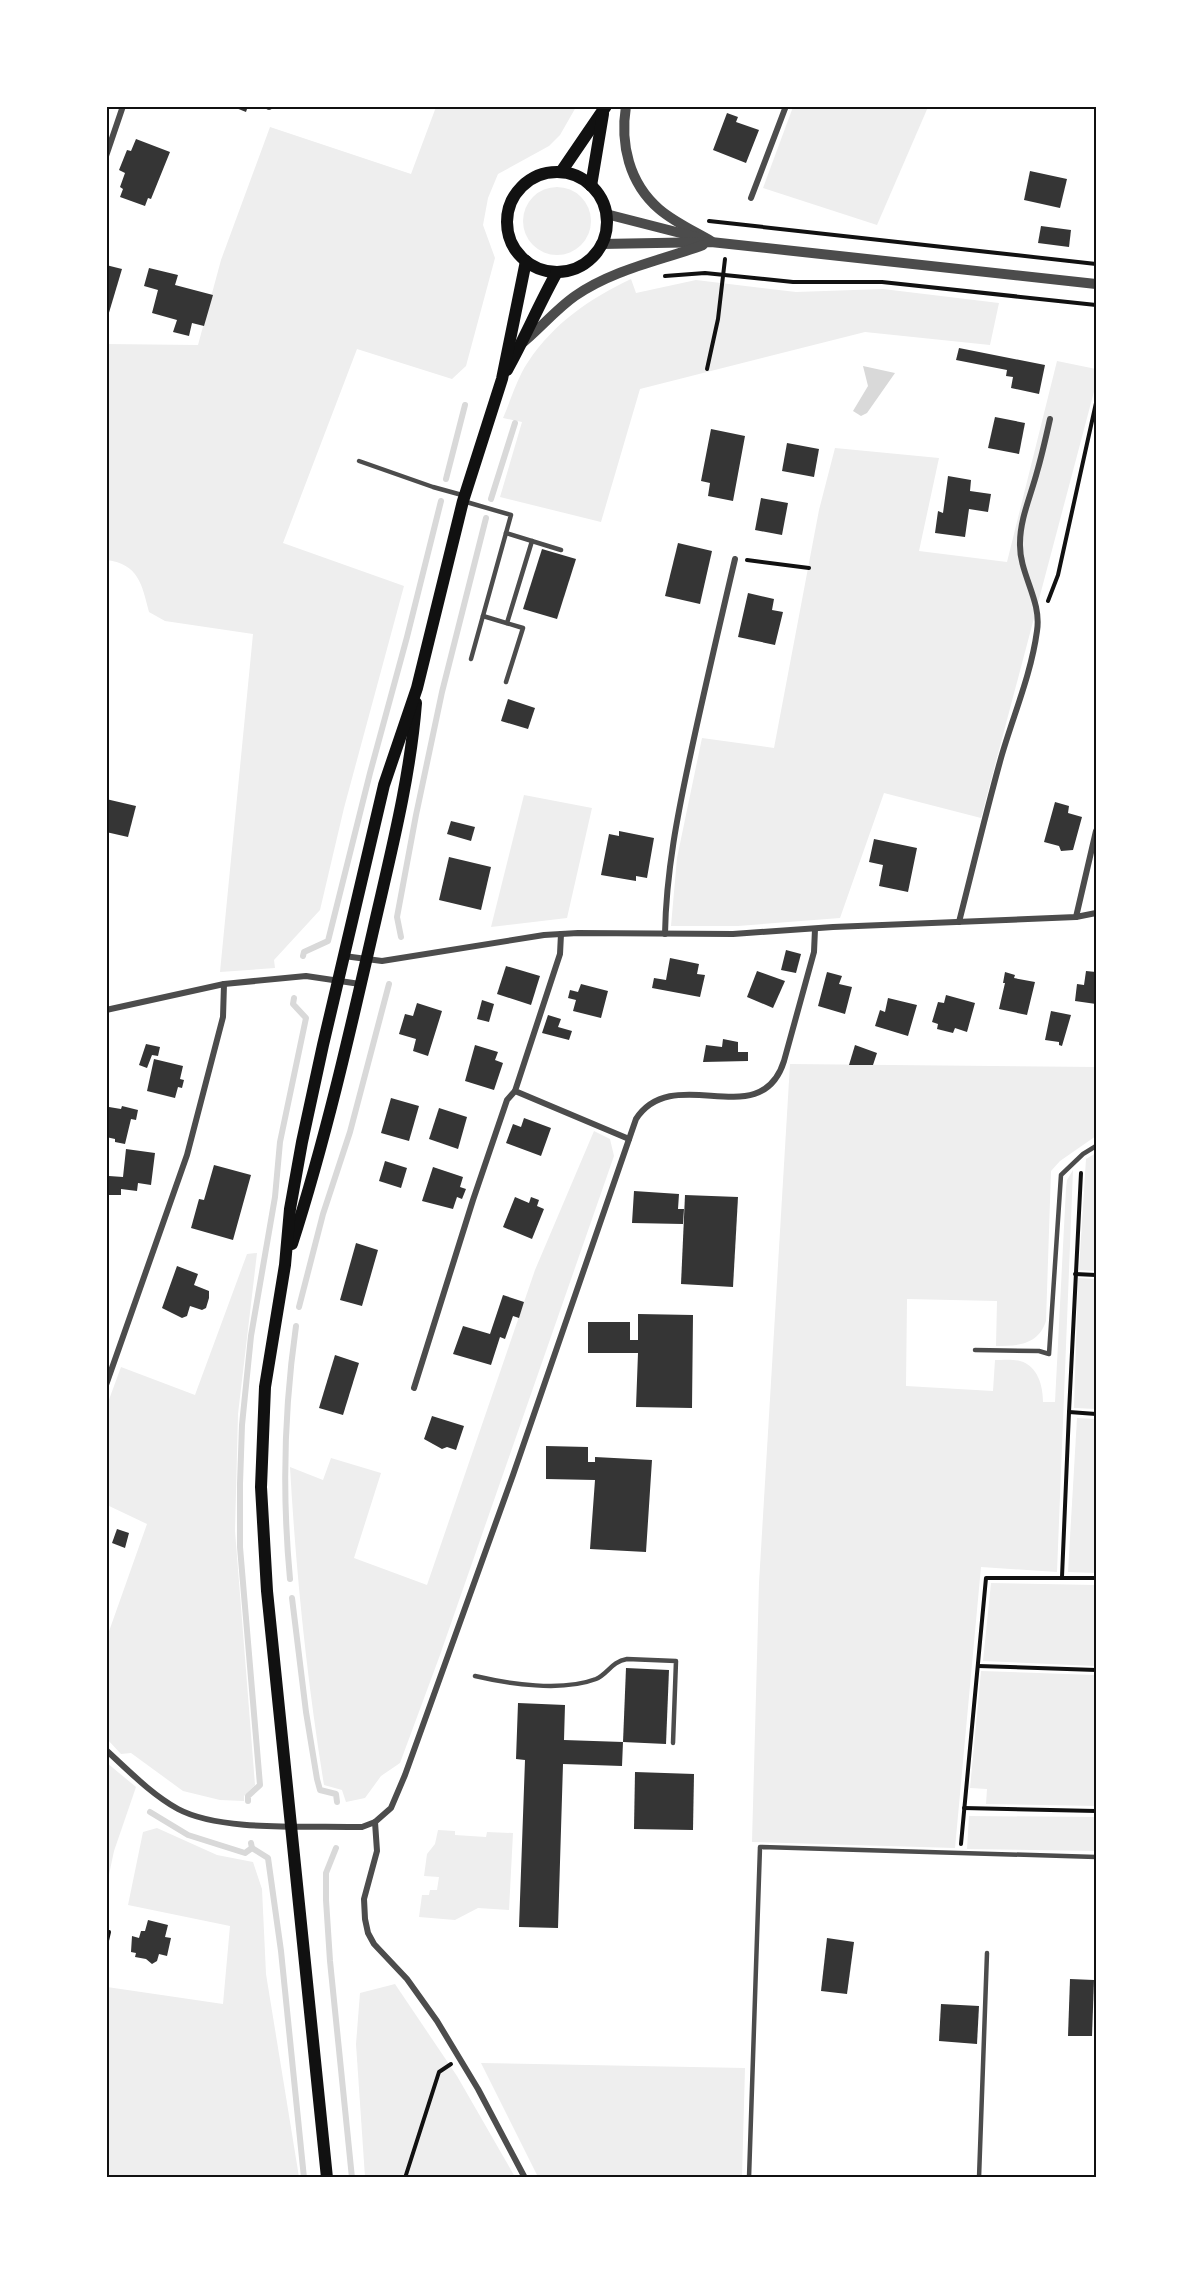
<svg xmlns="http://www.w3.org/2000/svg" width="1203" height="2284" font-family="'Noto Sans',sans-serif">
	<rect width="100%" height="100%" fill="#fff"/>
	<g fill="#eee">
		<path d="M436,107H576L560,135L549,146L498,174L488,198L483,225L495,258L466,366L452,379L357,349L283,543L404,586L344,808L320,910L274,960L275,968L220,972L253,634L165,621L149,612C142,584 138,564 107,560L106,344L198,345L221,260L270,127L411,174Z"/>
		<path d="M793,107H928L877,225L763,188Z"/>
		<circle cx="557" cy="221" r="34"/>
		<path d="M631,279L636,293L696,280L796,292L883,289L999,303L990,345L865,332L640,389L601,522L500,497L522,422L503,418C511,400 517,378 528,362C554,323 589,299 631,279Z"/>
		<path d="M1057,361L1096,369V384L981,818L884,793L840,918L738,926H671L677,858L702,738L774,748L819,510L835,448L939,458L919,551L1007,562Z"/>
		<path d="M524,795L592,808L567,918L491,927Z"/>
		<path d="M790,1064L1096,1067V1136L1060,1161L1051,1171L1046,1321C1038,1345 1018,1346 996,1346L997,1301L907,1299L906,1386L993,1391L995,1360C1002,1360 1013,1359 1020,1361C1038,1366 1043,1386 1043,1402H1055L1066,1188L1067,1180L1073,1170L1057,1572L981,1567L955,1848L752,1842L759,1583Z"/>
		<path d="M594,1131L610,1139L614,1156L440,1655L400,1763L381,1776L365,1798L346,1802L342,1790L324,1785C307,1680 296,1574 290,1467L323,1480L331,1458L381,1473L354,1558L427,1585L535,1270Z"/>
		<path d="M1096,1153V1271L1079,1270L1086,1159Z"/>
		<path d="M257,1253L238,1414L235,1531L255,1785L244,1796V1801L220,1800L183,1791L131,1753L121,1754L107,1739V1637L147,1524L107,1505V1405L121,1367L195,1395L247,1254Z"/>
		<path d="M1078,1278L1096,1279V1409L1074,1408Z"/>
		<path d="M1077,1418L1096,1419V1573L1068,1572Z"/>
		<path d="M991,1583L1096,1585V1666L983,1661Z"/>
		<path d="M981,1671L1096,1675V1806L986,1804L987,1789L970,1788Z"/>
		<path d="M107,1763L136,1787L114,1851L107,1884Z"/>
		<path d="M969,1816L1096,1817V1851L967,1849Z"/>
		<path d="M157,1828L217,1855L253,1862L262,1889L266,1974L299,2177H107V1987L223,2004L230,1926L128,1905L143,1832Z"/>
		<path d="M438,1830L455,1831V1835L486,1837L487,1832L513,1833L509,1910L478,1908L455,1920L419,1917L422,1895H429L430,1890H437L439,1877L424,1876L427,1854L435,1844Z"/>
		<path d="M395,1984L457,2076L515,2177H365L356,2044L360,1993Z"/>
		<path d="M481,2063L745,2068L742,2177H538Z"/>
	</g>
	<path fill="#d9d9d9" d="M863,366L895,373L867,413L861,416L853,411L868,386Z"/>
	<g fill="none" stroke-linecap="round" stroke-linejoin="round">
		<g stroke="#d9d9d9" stroke-width="6">
			<path d="M446,479L465,405"/>
			<path d="M491,499L515,423"/>
			<path d="M401,937L397,917L416,815L442,692L486,518"/>
			<path d="M303,956L304,952L328,941L370,773L407,637L441,501"/>
			<path d="M299,1307L323,1214L350,1132L389,984"/>
			<path d="M290,1579C282,1494 284,1410 296,1326"/>
			<path d="M292,1598L306,1712L317,1779L320,1790L336,1794L337,1802"/>
			<path d="M248,1801V1796L260,1785L240,1547V1484L242,1425L251,1336L275,1197L280,1142L306,1018L293,1004L294,998"/>
			<path d="M150,1812L188,1835L245,1853L252,1848"/>
			<path d="M251,1843L252,1848L268,1858L281,1951L304,2178"/>
			<path d="M336,1848L326,1873V1900L330,1961L352,2178"/>
		</g>
	</g>
	<g fill="#353535">
		<path d="M231,106H248L246,112Z"/>
		<path d="M727,113L738,117L736,122L759,130L746,163L713,150Z"/>
		<path d="M136,139L170,152L151,199L148,198L145,206L120,197L123,189L120,187L125,173L119,170L127,150L131,151Z"/>
		<path d="M1030,171L1067,179L1060,208L1024,200Z"/>
		<path d="M1041,226L1071,230L1069,247L1038,243Z"/>
		<path d="M106,265L122,269L108,316L106,315Z"/>
		<path d="M149,268L178,275L175,285L213,295L204,326L192,323L189,336L173,332L177,320L152,313L158,290L144,286Z"/>
		<path d="M959,348L1045,365L1039,394L1011,388L1013,377L1006,376L1007,370L956,360Z"/>
		<path d="M995,417L1025,423L1019,454L988,448Z"/>
		<path d="M711,429L745,436L733,501L708,496L710,483L701,481Z"/>
		<path d="M787,443L819,449L814,477L782,471Z"/>
		<path d="M948,476L971,480L970,491L991,494L988,512L969,509L965,537L935,533L938,511L943,513Z"/>
		<path d="M761,498L788,503L782,535L755,530Z"/>
		<path d="M678,543L712,551L700,604L665,596Z"/>
		<path d="M542,549L576,559L557,619L523,609Z"/>
		<path d="M748,593L774,599L772,610L783,612L775,645L738,637Z"/>
		<path d="M508,699L535,708L528,729L501,721Z"/>
		<path d="M106,799L136,806L128,837L106,832Z"/>
		<path d="M1055,802L1069,806L1068,813L1082,817L1073,850L1061,851L1059,846L1044,842Z"/>
		<path d="M451,821L475,827L471,841L447,834Z"/>
		<path d="M619,831L654,838L647,878L636,876V881L601,875L609,834L619,836Z"/>
		<path d="M874,839L917,848L908,892L879,886L883,865L869,862Z"/>
		<path d="M449,857L491,867L481,910L439,900Z"/>
		<path d="M786,950L801,954L796,973L781,970Z"/>
		<path d="M670,958L699,964L697,974L705,975L700,997L652,988L654,978L666,980Z"/>
		<path d="M506,966L540,976L531,1005L497,994Z"/>
		<path d="M757,971L785,981L773,1008L747,997Z"/>
		<path d="M1086,971L1096,972V1004L1075,1001L1077,984L1084,985Z"/>
		<path d="M827,972L842,976L839,984L852,987L845,1014L818,1006Z"/>
		<path d="M1005,972L1015,975L1014,978L1035,982L1027,1015L999,1009L1005,983H1003Z"/>
		<path d="M581,984L608,991L601,1018L573,1011L576,1000L568,998L570,990L578,992Z"/>
		<path d="M946,995L975,1003L967,1032L955,1028L953,1033L937,1029L938,1024L932,1022L938,1002L944,1003Z"/>
		<path d="M888,998L917,1005L908,1036L875,1026L880,1010L885,1012Z"/>
		<path d="M482,1000L494,1004L489,1022L477,1019Z"/>
		<path d="M417,1003L442,1011L428,1056L413,1051L416,1039L399,1034L405,1014L413,1016Z"/>
		<path d="M1051,1011L1071,1015L1062,1046L1059,1045V1042L1045,1040Z"/>
		<path d="M548,1015L561,1019L558,1027L572,1031L569,1040L542,1033Z"/>
		<path d="M723,1039L738,1042V1052H748V1061L703,1062L706,1045L722,1047Z"/>
		<path d="M146,1044L160,1047L158,1056L152,1055L147,1068L139,1065Z"/>
		<path d="M475,1045L498,1052L495,1060L503,1063L494,1090L465,1081Z"/>
		<path d="M855,1045L877,1053L873,1065H849Z"/>
		<path d="M154,1059L183,1066L180,1079L184,1080L182,1088L178,1087L175,1098L147,1091Z"/>
		<path d="M391,1098L419,1106L409,1141L381,1133Z"/>
		<path d="M122,1106L138,1110L136,1120L131,1119L125,1144L115,1142V1139L106,1137L109,1107L121,1109Z"/>
		<path d="M439,1108L467,1117L458,1149L429,1139Z"/>
		<path d="M524,1118L551,1128L541,1156L506,1143L513,1124L521,1127Z"/>
		<path d="M126,1149L155,1153L151,1185L138,1183L137,1191L121,1189V1195H106L109,1176L123,1177Z"/>
		<path d="M385,1161L407,1168L401,1188L379,1181Z"/>
		<path d="M214,1165L251,1175L233,1240L191,1228L199,1199L204,1200Z"/>
		<path d="M433,1167L463,1177L460,1187L466,1189L462,1199L457,1197L453,1209L422,1201Z"/>
		<path d="M634,1191L679,1194L678,1209H684L683,1224L632,1223Z"/>
		<path d="M685,1195L738,1197L733,1287L681,1284Z"/>
		<path d="M515,1197L529,1203L531,1197L539,1200L537,1206L544,1209L532,1239L503,1227Z"/>
		<path d="M356,1243L378,1250L362,1306L340,1300Z"/>
		<path d="M177,1266L198,1274L194,1285L209,1291V1298L206,1308L202,1310L190,1306L187,1316L182,1318L162,1308Z"/>
		<path d="M503,1295L524,1302L519,1318L513,1316L505,1339L500,1337L491,1365L453,1354L463,1326L490,1334Z"/>
		<path d="M638,1314L693,1315L692,1408L636,1407L638,1353H588V1322H630V1340H638Z"/>
		<path d="M335,1355L359,1363L343,1415L319,1408Z"/>
		<path d="M432,1416L464,1426L456,1450L447,1447L442,1449L424,1439Z"/>
		<path d="M546,1446L588,1447V1462H595V1457L652,1460L646,1552L590,1549L595,1480L546,1479Z"/>
		<path d="M117,1529L129,1533L125,1548L112,1543Z"/>
		<path d="M626,1668L669,1670L666,1744L623,1742Z"/>
		<path d="M518,1703L565,1705L564,1740L623,1742L622,1766L563,1764L558,1928L519,1927L525,1760L516,1759Z"/>
		<path d="M635,1772L694,1774L693,1830L634,1829Z"/>
		<path d="M148,1920L168,1925L165,1937L171,1938L167,1956L159,1954L157,1961L152,1964L146,1959L135,1957L136,1953L131,1952L132,1936L139,1938L141,1931H145Z"/>
		<path d="M827,1938L854,1942L847,1994L821,1991Z"/>
		<path d="M1070,1979L1094,1980L1092,2036H1068Z"/>
		<path d="M941,2004L979,2006L977,2044L939,2041Z"/>
	</g>
	<g fill="none" stroke-linecap="round" stroke-linejoin="round">
		<g stroke="#111" stroke-width="4">
			<path d="M709,221L1096,264"/>
			<path d="M665,276L705,273L793,282H882L1096,305"/>
			<path d="M707,369L718,319L725,259"/>
			<path d="M747,560L809,568"/>
			<path d="M1048,601L1058,575L1096,403"/>
			<path d="M1075,1274L1096,1275"/>
			<path d="M1069,1412L1096,1414"/>
			<path d="M1062,1577L1069,1412L1081,1173"/>
			<path d="M978,1666L1096,1670"/>
			<path d="M964,1808L1096,1811"/>
			<path d="M961,1844L986,1578H1096"/>
			<path d="M106,1945L109,1932"/>
			<path d="M405,2178L439,2072L451,2064"/>
		</g>
		<g stroke="#4c4c4c" stroke-width="4.5">
			<path d="M359,461L433,487L462,495"/>
			<path d="M463,501L511,515L471,659"/>
			<path d="M506,533L561,550"/>
			<path d="M483,616L523,628L506,682"/>
			<path d="M507,623L532,541"/>
			<path d="M975,1350L1039,1351L1049,1354L1061,1175L1083,1154L1096,1146"/>
			<path d="M475,1676C509,1684 562,1692 596,1679C608,1674 611,1662 627,1659L676,1661L673,1743"/>
			<path d="M749,2178L760,1847L1096,1857"/>
			<path d="M979,2178L987,1953"/>
		</g>
		<g stroke="#4c4c4c" stroke-width="6">
			<path d="M269,107V106"/>
			<path d="M106,156L123,106"/>
			<path d="M751,198L786,106"/>
			<path d="M1076,917L1096,831"/>
			<path d="M959,922C973,867 986,812 1001,758C1013,716 1031,675 1037,631C1042,600 1019,574 1020,543C1020,519 1031,495 1037,472C1042,455 1046,437 1050,419"/>
			<path d="M561,934L560,954L515,1091L629,1139"/>
			<path d="M665,934C666,872 678,812 691,752C705,687 720,623 735,559"/>
			<path d="M344,956L382,961L544,935L578,933L733,934L833,927L1076,917L1096,913"/>
			<path d="M106,1010L224,984L306,976L360,984"/>
			<path d="M106,1385L187,1155L223,1017L224,984"/>
			<path d="M414,1388L473,1200L507,1100L515,1091"/>
			<path d="M106,1750C129,1771 151,1794 178,1809C219,1831 301,1826 348,1827H362L375,1822L377,1851L364,1899L365,1919L368,1933L374,1944L407,1979L437,2021L478,2089L525,2178"/>
			<path d="M375,1822L391,1808L405,1775L513,1475L636,1119C674,1061 761,1135 784,1061L814,952L815,929"/>
		</g>
		<g stroke="#4c4c4c" stroke-width="10">
			<path d="M626,106C620,144 629,183 659,209C674,222 694,231 711,241"/>
			<path d="M606,214L696,237"/>
			<path d="M601,244L711,242L1096,284"/>
			<path d="M520,345C539,330 555,310 575,296C614,269 660,261 703,245"/>
		</g>
		<g stroke="#111" stroke-width="12">
			<circle cx="557" cy="222" r="50"/>
			<path d="M561,172L606,106"/>
			<path d="M591,186L603,114"/>
			<path d="M507,370C525,338 539,304 557,272"/>
			<path d="M292,1244C325,1141 349,1036 373,931C390,856 410,780 416,703"/>
			<path d="M327,2178L267,1591L261,1487L265,1387L285,1265L290,1209L302,1142L323,1045L384,785L417,688L463,501L502,379L526,261"/>
		</g>
	</g>
	<rect width="1203" height="2284" fill="none" stroke="#ffffff" stroke-width="216"/>
	<rect x="108" y="108" width="987" height="2068" fill="none" stroke="#111" stroke-width="2"/>
</svg>
